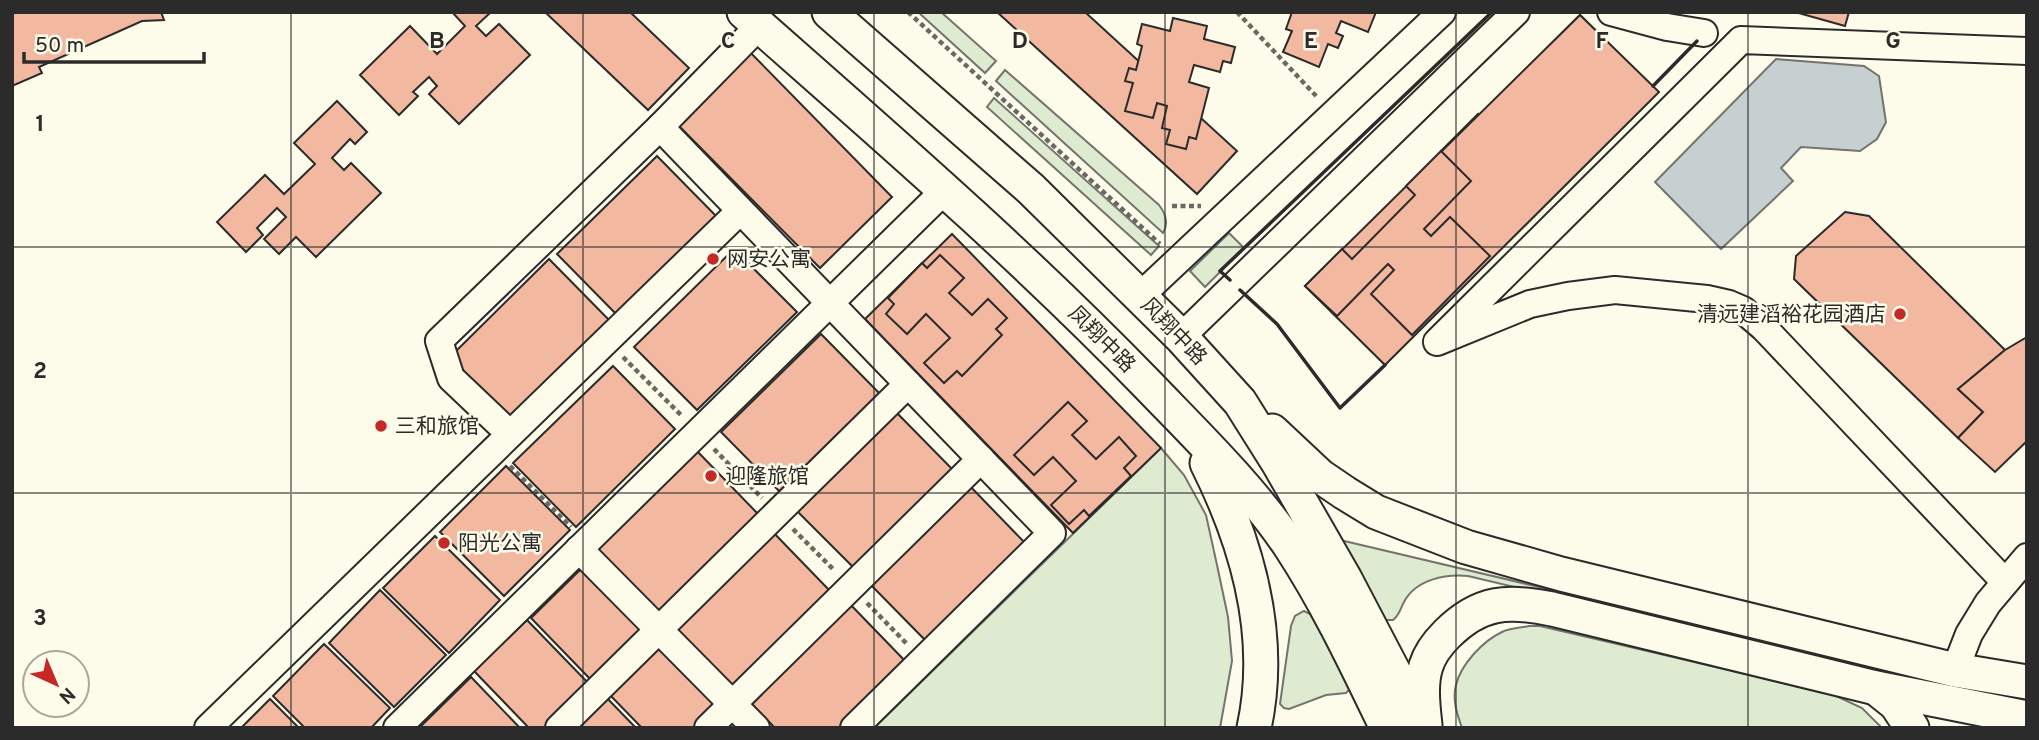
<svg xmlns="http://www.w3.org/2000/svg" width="2039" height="740" font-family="Overpass,'Noto Sans SC',sans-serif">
	<rect width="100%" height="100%" fill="#fdfbea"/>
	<g fill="#deebd1" stroke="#74746e" stroke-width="2">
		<path d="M918,12H941L996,61L985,73Z"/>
		<path d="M1005,70L1159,205C1166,214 1169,223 1163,233L996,81Z"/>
		<path d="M994,98L1159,246L1151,255L987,107Z"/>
		<path d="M1229,233L1244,248L1205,287L1190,271Z"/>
		<path d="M1161,448L1184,475L1206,515L1217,565L1228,617L1232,661L1220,728H874Z"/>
		<path d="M1340,540L1819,653L1822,656L1818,659L1468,576C1446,574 1416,579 1404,602C1400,609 1400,614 1393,620H1386Z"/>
		<path d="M1304,611L1310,614L1351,683L1349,690L1346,693L1326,695L1289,709L1284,708L1280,704L1291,626L1295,616Z"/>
		<path d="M1529,626H1540L1832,694L1862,708L1882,728H1462C1457,714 1452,699 1456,685C1461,664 1483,641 1502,632C1510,628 1520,628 1529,626Z"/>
	</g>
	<path fill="#c7d0d0" stroke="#74746e" stroke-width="2" d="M1776,59L1864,66L1879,76L1886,122L1877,139L1860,151L1801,147L1781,168L1793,181L1721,249L1655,182Z"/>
	<g fill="#f2b8a0" stroke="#2b2b2b" stroke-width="2">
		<path d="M12,12H161L164,20L142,21L39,67L42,73L12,86Z"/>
		<path d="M452,12H491L476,26L486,36L499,24L530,55L459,124L429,94L437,86L429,77L413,92L418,96L399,115L360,75L410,26L437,54L465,26Z"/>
		<path d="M545,12H630L689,68L648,110Z"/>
		<path d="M997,12H1085L1237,151L1197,194Z"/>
		<path d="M1292,12H1376L1368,32L1341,21L1336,33L1343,36L1338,48L1328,44L1319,67L1283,52L1292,31L1286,29Z"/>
		<path d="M1795,12H1849L1845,26Z"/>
		<path d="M1580,15L1609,44L1562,92L1568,99L1586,81L1627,122L1548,202L1506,160L1525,142L1517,134L1471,181L1441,151L1478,114L1489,125L1553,60L1544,51Z"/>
		<path d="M1580,15L1659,92L1385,365L1305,286Z"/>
		<path d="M1173,18L1207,26L1204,39L1235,47L1231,63L1223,61L1220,72L1194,65L1189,82L1209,88L1196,139L1189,137L1186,149L1166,144L1170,130L1162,128L1167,106L1157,103L1153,118L1125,111L1133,83L1125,81L1129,68L1136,70L1142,46L1137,44L1142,24L1170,31Z"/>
		<path d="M743,45L892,197L820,268L670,117Z"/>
		<path d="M337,101L367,132L355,144L350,139L332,158L344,170L351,163L381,193L316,257L296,237L279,254L264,239L286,217L277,208L257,228L263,235L246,252L217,222L265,175L284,194L315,164L294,143Z"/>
		<path d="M1441,151L1471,181L1424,229L1431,236L1450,217L1490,256L1412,335L1371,294L1394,270L1388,264L1337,316L1305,286L1342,249L1352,259L1415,195L1406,186Z"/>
		<path d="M657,156L720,220L620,318L557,254Z"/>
		<path d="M1845,212L1869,216L2005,350L1958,389L1983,412L1958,438L1794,279L1796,256Z"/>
		<path d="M952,234L1161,448L1073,533L865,319Z"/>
		<path d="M734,249L797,312L697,410L634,347Z"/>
		<path d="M940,255L964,278L949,293L972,315L988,299L1007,318L996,329L1002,335L962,376L957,371L944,383L924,363L950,338L926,314L907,334L886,314L894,304L888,298L922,263L927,268Z"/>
		<path d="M549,259L612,323L512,421L450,357Z"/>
		<path d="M821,334L884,398L784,496L721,432Z"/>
		<path d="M2027,337V441L1995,472L1958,438L1983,412L1958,389L2005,350Z"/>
		<path d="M613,366L675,429L576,527L513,463Z"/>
		<path d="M1068,402L1087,421L1072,435L1096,459L1119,437L1136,456L1124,468L1131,476L1089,516L1084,510L1069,524L1051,505L1076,481L1053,457L1034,475L1014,455Z"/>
		<path d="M894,410L956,473L857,571L794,508Z"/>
		<path d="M697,451L759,515L659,613L597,549Z"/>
		<path d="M506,466L570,530L504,596L440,532Z"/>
		<path d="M965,481L1027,545L928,643L865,579Z"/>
		<path d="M770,529L832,593L732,690L670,627Z"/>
		<path d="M435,536L500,600L449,653L383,588Z"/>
		<path d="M584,566L648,632L594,683L531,618Z"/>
		<path d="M380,590L446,655L394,707L329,643Z"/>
		<path d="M847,601L909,665L845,728H775L747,699Z"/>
		<path d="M527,620L591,686L547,728H529L474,671Z"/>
		<path d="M660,640L724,706L702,728H642L607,692Z"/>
		<path d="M324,644L390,708L371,728H305L273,696Z"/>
		<path d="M471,677L520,728H419Z"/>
		<path d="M603,694L636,728H569Z"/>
		<path d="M270,699L299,728H241Z"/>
	</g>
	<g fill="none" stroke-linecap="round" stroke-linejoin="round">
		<g stroke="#2b2b2b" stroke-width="30">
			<g id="minor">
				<path d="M1611,12L1667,27L1704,33"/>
				<path d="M660,127L1052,533L854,728"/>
				<path d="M1140,296L1442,12"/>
				<path d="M1181,337L1516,12"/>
				<path d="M510,434L451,378L439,341L660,127L759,26"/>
				<path d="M579,549L756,728"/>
				<path d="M2005,582L1764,328L1743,310L1729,304L1707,299L1615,290L1568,296L1530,304L1437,342L1741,40L2027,51"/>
				<path d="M1955,670L1969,634L1988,603L2027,557"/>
				<path d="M208,728L740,211"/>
				<path d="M397,728L945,190"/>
				<path d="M559,728L908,384"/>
				<path d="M708,728L981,459"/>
			</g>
		</g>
		<g stroke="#2b2b2b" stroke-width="37">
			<g id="major">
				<path d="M744,12C881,133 1019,252 1147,384C1196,435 1251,488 1290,546C1328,604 1357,666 1387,728"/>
				<path d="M829,12L1031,189L1181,337L1240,402L1279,464L1345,579L1399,682L1421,728"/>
				<path d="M1272,431L1320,476L1345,493L1376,512L1466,547L1561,574L1955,670L2027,682"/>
				<path d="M1207,463C1248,545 1274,636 1254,728"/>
				<path d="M1876,688L1896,704L1912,728"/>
				<path d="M1425,725C1423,707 1420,684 1426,666C1430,653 1438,643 1447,634C1480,601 1508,600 1552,609L1876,688L2027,718"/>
			</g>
		</g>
		<g stroke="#6a6964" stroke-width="4.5" stroke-dasharray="5 3.5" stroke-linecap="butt">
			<path d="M908,12L1160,244"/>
			<path d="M1237,12L1318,98"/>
			<path d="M1172,206H1201"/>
			<path d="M623,357L681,415"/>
			<path d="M714,449L762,498"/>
			<path d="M510,466L571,527"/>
			<path d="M793,529L834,570"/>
			<path d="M867,603L907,644"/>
		</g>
		<use href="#minor" stroke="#fdfbea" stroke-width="26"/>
		<use href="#major" stroke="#fdfbea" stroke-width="33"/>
		<g stroke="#2b2b2b" stroke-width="3.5">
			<path d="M1653,86L1697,41"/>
			<path d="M1230,280L1220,271L1492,12"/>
			<path d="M1240,290L1277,324L1340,408L1385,365"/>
		</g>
	</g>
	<path fill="none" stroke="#2b2b2b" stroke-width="2" stroke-opacity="0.55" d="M291,12V728M583,12V728M874,12V728M1165,12V728M1456,12V728M1748,12V728M12,247H2027M12,493H2027"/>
	<g fill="#c62828" stroke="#fdfbea" stroke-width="2.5">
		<circle cx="713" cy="259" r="7"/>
		<circle cx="1900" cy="314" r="7"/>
		<circle cx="381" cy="426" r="7"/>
		<circle cx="711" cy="476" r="7"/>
		<circle cx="444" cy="543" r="7"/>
	</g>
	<g text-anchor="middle" stroke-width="5" stroke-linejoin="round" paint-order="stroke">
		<g font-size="21" fill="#2b2b2b" stroke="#fdfbea" text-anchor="start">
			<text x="727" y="266">网安公寓</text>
			<text x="1886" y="321" text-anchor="end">清远建滔裕花园酒店</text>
			<text x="395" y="433">三和旅馆</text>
			<text x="725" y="483">迎隆旅馆</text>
			<text x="458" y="550">阳光公寓</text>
		</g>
		<g font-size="21" fill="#2b2b2b" stroke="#fdfbea">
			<text transform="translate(1174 331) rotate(46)" y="7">风翔中路</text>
			<text transform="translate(1102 339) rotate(45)" y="7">凤翔中路</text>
		</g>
	</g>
	<g font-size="23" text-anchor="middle" font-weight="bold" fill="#2b2b2b" stroke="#fdfbea" stroke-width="5" stroke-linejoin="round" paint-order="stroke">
		<text x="437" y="48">B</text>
		<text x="728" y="48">C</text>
		<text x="1020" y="48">D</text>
		<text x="1311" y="48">E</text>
		<text x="1602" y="48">F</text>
		<text x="1893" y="48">G</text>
		<text x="40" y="131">1</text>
		<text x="40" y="378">2</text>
		<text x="40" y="625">3</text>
	</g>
	<rect width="2039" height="740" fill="none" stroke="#2b2b2b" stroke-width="28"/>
	<g transform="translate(56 684) rotate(136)"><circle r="33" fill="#fdfbea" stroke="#a9a89e" stroke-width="2"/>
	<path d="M0-5L12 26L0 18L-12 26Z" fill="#c62828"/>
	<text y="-10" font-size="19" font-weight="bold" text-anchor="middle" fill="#2b2b2b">N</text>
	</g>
	<path d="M24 52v10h180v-10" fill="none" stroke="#2b2b2b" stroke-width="3.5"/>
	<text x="35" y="52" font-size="21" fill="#2b2b2b" stroke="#fdfbea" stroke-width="5" paint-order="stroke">50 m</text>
</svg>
